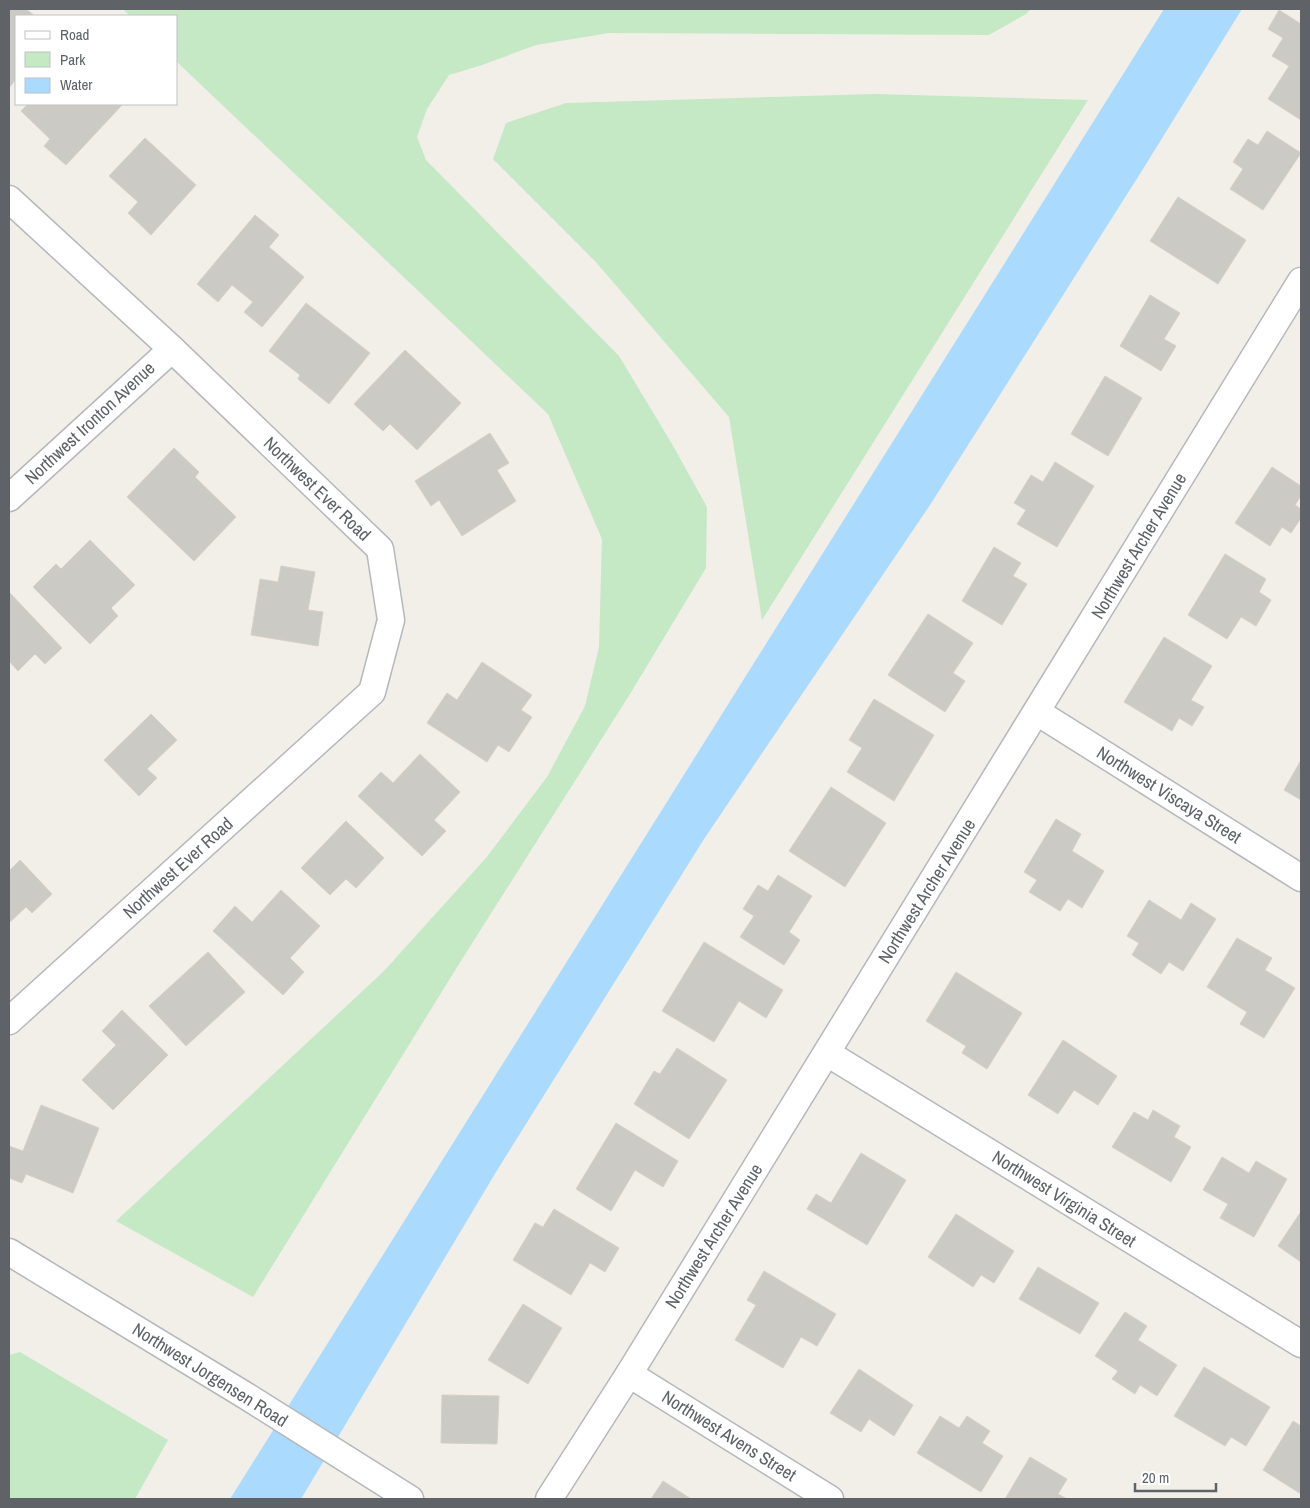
<svg xmlns="http://www.w3.org/2000/svg" width="1310" height="1508" font-family="'Archivo Narrow',sans-serif">
	<rect width="100%" height="100%" fill="#f1efe8"/>
	<g fill="#c5e8c5">
		<path d="M123,9H1031L1026,14L989,35L609,33L536,45L482,65L449,75L427,109L417,137L426,160L619,356L672,444L707,507L706,568L630,694L459,964L253,1297L116,1221L384,971L486,858L547,777L585,706L599,647L602,539L548,414L176,61V16H130Z"/>
		<path d="M875,94L1088,100L762,620L729,417L595,261L493,159L506,123L566,103Z"/>
		<path d="M20,1352L168,1440L135,1499H9V1355Z"/>
	</g>
	<path fill="#aadafe" d="M1164,9H1242L1143,169L930,505L704,839L496,1172L301,1499H230Z"/>
	<g fill="#cccac5" stroke="#d6d1c6">
		<path d="M9,9H26L35,16H16V79L9,88Z"/>
		<path d="M1279,10L1301,24V120L1268,99L1289,66L1272,56L1283,38L1268,29Z"/>
		<path d="M28,104H123L66,165L44,146L50,139L21,111Z"/>
		<path d="M1267,131L1301,153L1263,210L1230,189L1243,169L1233,162L1248,139L1258,145Z"/>
		<path d="M145,138L196,185L151,235L128,213L138,202L109,176Z"/>
		<path d="M1178,197L1246,240L1218,284L1150,241Z"/>
		<path d="M255,215L279,235L269,247L304,277L262,327L244,312L253,302L232,285L218,302L197,284Z"/>
		<path d="M1150,295L1180,313L1164,339L1176,346L1161,371L1120,346Z"/>
		<path d="M306,303L370,353L329,404L298,379L300,375L269,351Z"/>
		<path d="M405,350L461,403L417,450L390,424L383,431L354,404Z"/>
		<path d="M1105,376L1142,398L1108,456L1071,434Z"/>
		<path d="M490,433L509,463L497,470L516,501L462,536L439,500L431,506L415,481Z"/>
		<path d="M174,448L199,472L195,477L236,517L194,561L127,497Z"/>
		<path d="M1055,462L1094,486L1057,547L1017,524L1026,510L1014,503L1031,475L1043,482Z"/>
		<path d="M1272,467L1301,486V496L1295,505L1301,509V518L1291,533L1282,527L1270,546L1235,523Z"/>
		<path d="M90,540L135,585L111,608L118,616L90,644L33,587L56,564L61,569Z"/>
		<path d="M994,547L1021,563L1013,576L1027,584L1002,625L962,601Z"/>
		<path d="M1225,554L1266,579L1259,592L1271,600L1256,626L1241,617L1227,639L1188,615Z"/>
		<path d="M281,566L315,572L308,610L323,612L318,646L251,635L260,579L278,582Z"/>
		<path d="M9,592L62,648L45,664L35,654L18,671L9,661Z"/>
		<path d="M928,614L973,643L953,673L965,681L945,712L888,675Z"/>
		<path d="M1164,637L1212,666L1191,700L1204,707L1192,726L1179,718L1172,731L1124,702Z"/>
		<path d="M482,662L532,695L521,710L532,717L509,752L498,745L487,762L427,723L447,693L457,700Z"/>
		<path d="M874,699L934,735L894,801L847,772L862,748L849,740Z"/>
		<path d="M151,714L177,740L147,769L157,778L139,796L104,760Z"/>
		<path d="M420,754L460,792L434,820L446,831L422,856L358,796L381,772L393,783Z"/>
		<path d="M1301,760V800L1284,790Z"/>
		<path d="M831,787L886,823L845,887L789,851Z"/>
		<path d="M1056,819L1081,834L1072,851L1104,871L1082,908L1068,899L1060,911L1029,892L1037,880L1024,872Z"/>
		<path d="M346,821L384,858L356,888L346,879L330,895L301,868Z"/>
		<path d="M20,860L52,894L32,913L26,907L9,923V871Z"/>
		<path d="M778,875L812,896L789,932L800,940L784,965L740,937L754,916L743,909L758,885L768,891Z"/>
		<path d="M281,890L320,926L290,958L304,972L283,995L213,931L235,906L252,922Z"/>
		<path d="M1149,900L1181,920L1191,903L1216,919L1183,971L1169,962L1161,974L1132,955L1139,943L1127,936Z"/>
		<path d="M1237,938L1272,958L1265,970L1295,988L1264,1038L1240,1024L1247,1012L1207,987Z"/>
		<path d="M704,942L783,990L766,1018L739,1001L714,1042L662,1011Z"/>
		<path d="M208,952L245,992L186,1046L149,1006Z"/>
		<path d="M956,972L1022,1013L987,1069L962,1053L966,1046L926,1021Z"/>
		<path d="M122,1010L168,1055L113,1110L82,1080L116,1045L102,1031Z"/>
		<path d="M1063,1040L1117,1076L1098,1105L1074,1090L1058,1114L1028,1095Z"/>
		<path d="M677,1048L727,1080L689,1139L634,1104L654,1071L660,1074Z"/>
		<path d="M41,1105L99,1128L73,1193L26,1174L22,1183L9,1178V1146L23,1151Z"/>
		<path d="M1153,1110L1180,1126L1174,1137L1191,1147L1171,1182L1112,1147L1134,1112L1148,1120Z"/>
		<path d="M616,1123L678,1161L663,1187L635,1170L611,1211L576,1189Z"/>
		<path d="M861,1153L906,1180L867,1245L807,1209L816,1194L831,1203Z"/>
		<path d="M1222,1157L1249,1173L1256,1161L1287,1179L1254,1237L1220,1218L1228,1204L1203,1190Z"/>
		<path d="M554,1209L619,1248L605,1272L590,1263L571,1295L513,1260L535,1223L543,1227Z"/>
		<path d="M1300,1213L1301,1214V1262L1278,1246Z"/>
		<path d="M956,1214L1014,1251L994,1283L981,1275L973,1287L928,1257Z"/>
		<path d="M1038,1267L1099,1303L1080,1334L1019,1299Z"/>
		<path d="M764,1271L836,1314L817,1346L801,1337L783,1368L735,1340L756,1305L747,1300Z"/>
		<path d="M523,1304L562,1328L528,1384L488,1360Z"/>
		<path d="M1125,1312L1147,1326L1138,1340L1177,1365L1157,1396L1140,1385L1135,1394L1112,1379L1118,1371L1095,1356Z"/>
		<path d="M1204,1367L1270,1407L1246,1446L1231,1437L1225,1446L1174,1416Z"/>
		<path d="M859,1369L913,1405L894,1436L869,1419L861,1432L830,1413Z"/>
		<path d="M442,1395L499,1396L497,1444L441,1443Z"/>
		<path d="M940,1416L959,1428L967,1416L990,1431L982,1443L1003,1456L981,1492L917,1453Z"/>
		<path d="M1293,1421L1301,1426V1494L1263,1470Z"/>
		<path d="M1030,1457L1067,1479L1058,1494L1067,1499H1005Z"/>
		<path d="M663,1481L691,1499H651Z"/>
	</g>
	<g fill="none" stroke-linecap="round" stroke-linejoin="round">
		<g stroke="#b5b8bc" stroke-width="29">
			<g id="street">
				<path d="M9,199L172,349L380,549L391,620L372,692L9,1021"/>
				<path d="M9,498L172,349"/>
				<path d="M1037,712L1301,878"/>
				<path d="M827,1053L1301,1344"/>
				<path d="M9,1252L243,1394L410,1499"/>
				<path d="M629,1374L830,1499"/>
				<path d="M549,1499L629,1374L1301,281"/>
			</g>
		</g>
		<use href="#street" stroke="#fff" stroke-width="26"/>
	</g>
	<g text-anchor="middle" stroke-width="4" stroke-linejoin="round" paint-order="stroke">
		<g font-size="18" fill="#5f6368" stroke="#fff">
			<text transform="translate(90 423) rotate(-43)" y="6">Northwest Ironton Avenue</text>
			<text transform="translate(317 489) rotate(44)" y="6">Northwest Ever Road</text>
			<text transform="translate(1139 546) rotate(-59)" y="6">Northwest Archer Avenue</text>
			<text transform="translate(1169 795) rotate(32)" y="6">Northwest Viscaya Street</text>
			<text transform="translate(178 868) rotate(-42)" y="6">Northwest Ever Road</text>
			<text transform="translate(927 891) rotate(-58)" y="6">Northwest Archer Avenue</text>
			<text transform="translate(1064 1199) rotate(32)" y="6">Northwest Virginia Street</text>
			<text transform="translate(714 1236) rotate(-58)" y="6">Northwest Archer Avenue</text>
			<text transform="translate(210 1375) rotate(32)" y="6">Northwest Jorgensen Road</text>
			<text transform="translate(729 1436) rotate(32)" y="6">Northwest Avens Street</text>
		</g>
	</g>
	<rect width="1310" height="1508" fill="none" stroke="#5f6368" stroke-width="20"/>
	<rect x="15" y="15" width="162" height="90" fill="#ffffff" stroke="#bfc1c3"/>
	<rect x="25" y="31" width="25" height="8" fill="#ffffff" stroke="#bfc1c3"/>
	<text x="60" y="40" font-size="15" fill="#5f6368">Road</text>
	<rect x="25" y="52" width="25" height="15" fill="#c5e8c5" stroke="#bfc1c3"/>
	<text x="60" y="65" font-size="15" fill="#5f6368">Park</text>
	<rect x="25" y="78" width="25" height="15" fill="#aadafe" stroke="#bfc1c3"/>
	<text x="60" y="90" font-size="15" fill="#5f6368">Water</text>
	<path d="M1135 1483v8h81v-8" fill="none" stroke="#5f6368" stroke-width="2.5"/>
	<text x="1142" y="1483" font-size="15" fill="#5f6368" stroke="#ffffff" stroke-width="4" paint-order="stroke">20 m</text>
</svg>
